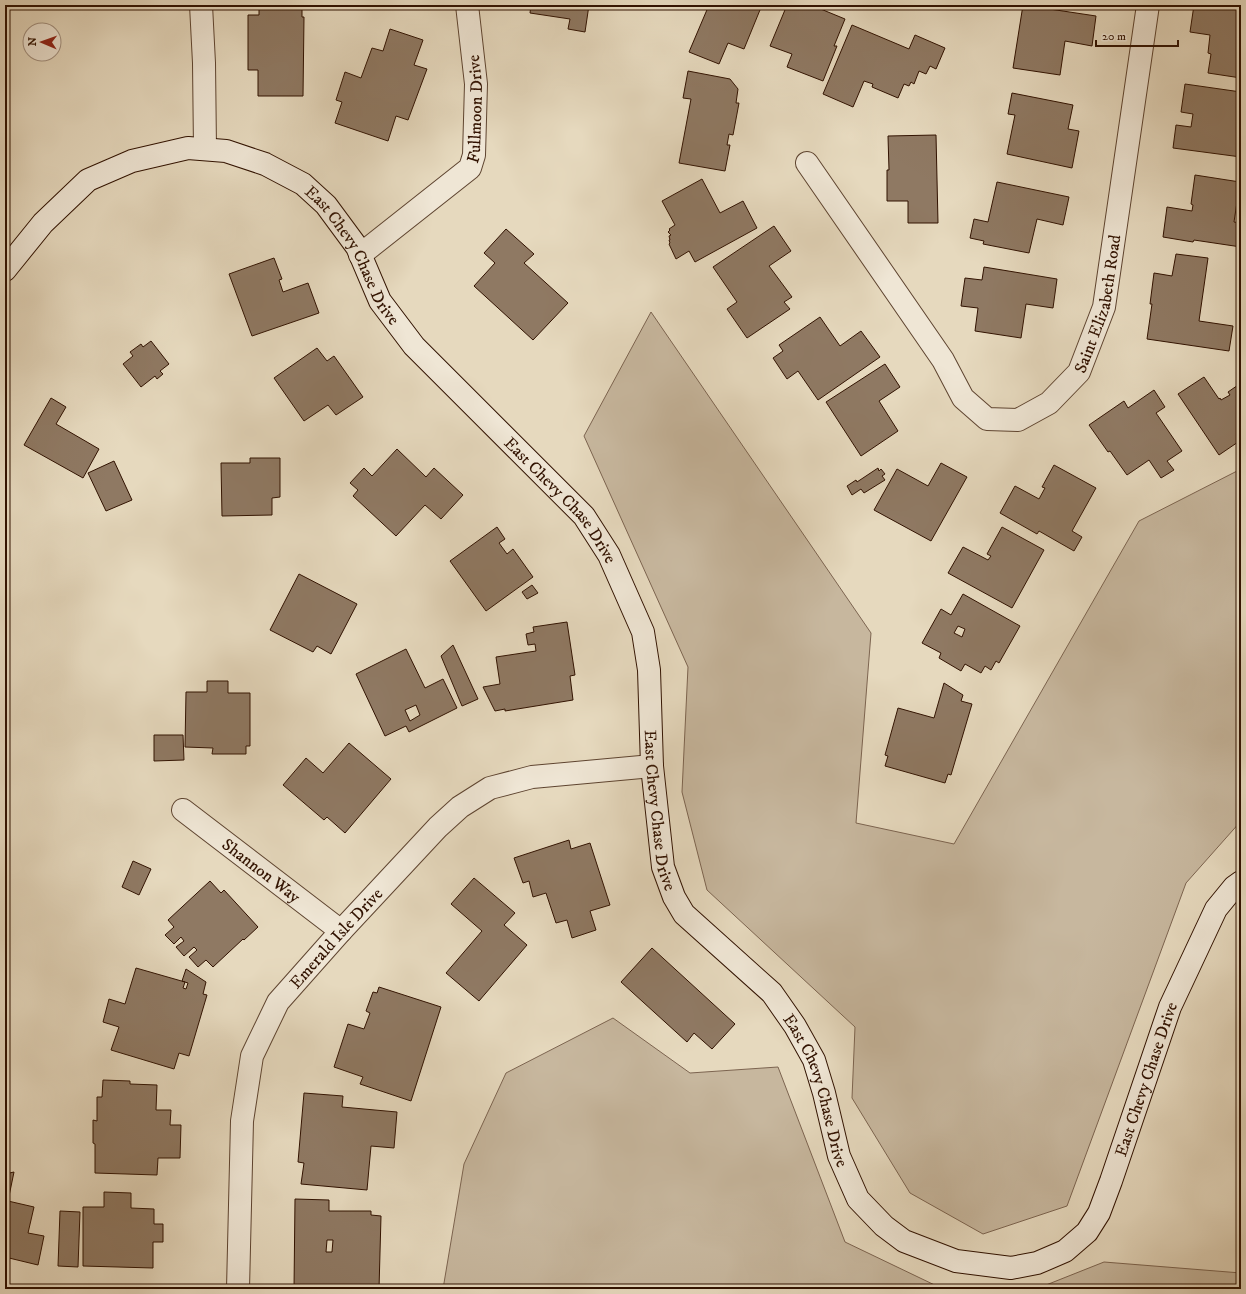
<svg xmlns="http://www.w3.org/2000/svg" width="1246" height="1294" font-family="'IM FELL DW Pica',serif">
	<rect width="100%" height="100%" fill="#e6d9be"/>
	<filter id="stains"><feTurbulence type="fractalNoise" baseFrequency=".005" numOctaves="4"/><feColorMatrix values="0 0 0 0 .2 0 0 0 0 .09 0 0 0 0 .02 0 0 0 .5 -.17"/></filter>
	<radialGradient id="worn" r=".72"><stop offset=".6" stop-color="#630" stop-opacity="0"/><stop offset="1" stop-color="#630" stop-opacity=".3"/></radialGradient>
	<g fill="#c7b79e" stroke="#7c6450">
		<path d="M651,312L871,633L856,823L954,844L1139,521L1241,469V821L1186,883L1067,1206L983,1234L910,1193L852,1098L855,1027L707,890L682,792L688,667L584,436Z"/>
		<path d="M613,1018L690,1073L778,1067L845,1242L943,1289H443L464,1164L506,1073Z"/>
		<path d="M1104,1262L1241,1273V1289H1036Z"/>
	</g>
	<g fill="#8f7963" stroke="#311201" fill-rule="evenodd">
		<path d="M259,5H302V17H304L303,96H258V70H248V15H259Z"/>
		<path d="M531,5H589L585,32L568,29L570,19L530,13Z"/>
		<path d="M709,5H765H762L744,49L728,43L719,64L689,52Z"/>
		<path d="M787,5H811L845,19L834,46H837L823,81L787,67L792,54L770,46Z"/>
		<path d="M1023,5L1096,16L1092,46L1065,41L1060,75L1013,68Z"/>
		<path d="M1194,5H1226L1241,8V78L1208,73L1211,54L1208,53L1210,35L1190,32Z"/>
		<path d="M852,25L909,49L915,35L945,48L936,69L930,66L926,74L919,71L914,84L911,82L909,86L904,84L898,98L872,87L873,84L864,81L853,107L823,94Z"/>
		<path d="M390,29L423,40L414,65L427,69L408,120L396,116L388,141L335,123L342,102L336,100L345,72L361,78L372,48L383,51Z"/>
		<path d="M688,71L730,79L738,89L736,103H739L733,135L729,134L727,145H730L725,171L679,163L691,99L683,98Z"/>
		<path d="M1185,84L1241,92V157L1173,148L1176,125L1191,127L1193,114L1181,112Z"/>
		<path d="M1012,93L1073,105L1068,129L1079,131L1072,168L1007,154L1015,115L1008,114Z"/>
		<path d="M936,135L938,223H908V201H887V170H889L888,136Z"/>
		<path d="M1195,175L1240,182L1234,222L1241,223V247L1194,240L1193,242L1163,237L1167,207L1192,211L1193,205L1191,204Z"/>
		<path d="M702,179L720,213L743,201L757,228L695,262L689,251L676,259L669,244L670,243L669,240H670L669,236L671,235L668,232L670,230L669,229L675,225L662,201Z"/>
		<path d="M997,182L1069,197L1063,225L1037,219L1029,253L983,244L984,241L970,238L974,219L988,222Z"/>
		<path d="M774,226L791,251L769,266L792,297L784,302L790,309L747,338L727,309L737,302L713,267Z"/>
		<path d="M506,229L534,254L524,263L568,303L533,340L474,286L495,263L484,253Z"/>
		<path d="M1176,254L1208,258L1199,321L1233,326L1229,351L1147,339L1152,304H1150L1154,273L1172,276Z"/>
		<path d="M274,258L282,279L279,280L283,292L308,283L319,313L252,336L229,274Z"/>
		<path d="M984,267L1057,279L1053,308L1026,304L1021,338L975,331L978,308L961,306L965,278L982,280Z"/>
		<path d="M820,317L840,346L861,331L880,357L818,400L798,371L787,379L773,358L783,351L779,345Z"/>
		<path d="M151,341L169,364L160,371L163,374L157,379L155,376L141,387L123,364L133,356L130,352L141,344L143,347Z"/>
		<path d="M317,348L327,361L334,356L363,397L336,415L328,405L304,421L274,378Z"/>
		<path d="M885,364L900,387L879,401L898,431L861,456L826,402Z"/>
		<path d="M1204,377L1219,399L1220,398L1221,400L1230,395L1228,392L1241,383V440L1219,455L1178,394Z"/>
		<path d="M1154,390L1165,407L1156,413L1182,451L1167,461L1174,470L1161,478L1149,460L1127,475L1110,451L1108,452L1089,425L1124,401L1128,408Z"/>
		<path d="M51,398L66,407L56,424L99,449L83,478L24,445Z"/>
		<path d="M397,449L426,477L434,468L463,495L441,519L425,505L396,536L353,496L358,490L350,483L364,468L372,476Z"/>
		<path d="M250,458H280V497L272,498V515L222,516L221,463H250Z"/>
		<path d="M114,461L132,500L106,511L88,473Z"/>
		<path d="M941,463L967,477L931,541L874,510L897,469L928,486Z"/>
		<path d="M1054,465L1096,488L1072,531L1082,537L1074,551L1039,531L1037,534L1000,513L1015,486L1039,499L1045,488L1042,487Z"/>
		<path d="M878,468L879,471L881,469L885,474L882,476L885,480L864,493L861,489L852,495L847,486L856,480L857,482Z"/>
		<path d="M497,527L505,539L499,543L507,554L513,549L533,577L486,611L450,561Z"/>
		<path d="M1002,527L1044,550L1012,608L948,573L963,547L988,560L991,556L987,554Z"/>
		<path d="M299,574L357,604L331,654L317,646L313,652L270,630Z"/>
		<path d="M532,585L538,593L527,599L522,592Z"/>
		<path d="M963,594L1020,626L999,663L996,661L991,670L985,666L981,673L965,664L961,671L939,658L941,653L922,643L941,609L951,615ZM958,626L965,629L962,637L954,633Z"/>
		<path d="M567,622L575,675L570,676L573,700L505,711V709L495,711L483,687L500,684L496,657L536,651L535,644L528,645L526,634L534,632L533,627Z"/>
		<path d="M453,645L478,699L462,706L441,656Z"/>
		<path d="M406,649L425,688L443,679L457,708L409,732L406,726L385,736L356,674ZM416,705L420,715L410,721L405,710Z"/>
		<path d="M207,681H228V693H250V746H246V754H212L213,748L185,747L186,692H207Z"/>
		<path d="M944,683L963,695L961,701L972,704L951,775L948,774L945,783L885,766L888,756L885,755L898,708L934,718Z"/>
		<path d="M154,735H183L184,760L154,761Z"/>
		<path d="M349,743L391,779L345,833L327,817L324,820L283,785L306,758L323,773Z"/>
		<path d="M569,840L571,849L590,843L610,905L590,911L596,930L572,938L567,920L556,923L546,893L533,897L529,881L523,883L514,858Z"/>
		<path d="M133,861L151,869L139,895L122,887Z"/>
		<path d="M474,878L515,913L504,925L527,945L479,1001L446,973L482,931L451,904Z"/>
		<path d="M210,881L221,893L224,890L258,927L244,940L243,939L213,967L206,960L198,967L189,957L197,950L194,947L184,956L176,947L184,941L181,937L174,944L165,935L174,927L168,920Z"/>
		<path d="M652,948L735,1024L712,1049L694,1033L687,1042L621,982Z"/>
		<path d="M136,968L185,982L183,988L186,989L188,983L182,981L186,969L206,982L203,994L207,995L189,1056L179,1053L174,1069L111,1050L119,1027L103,1022L109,999L125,1004Z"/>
		<path d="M379,987L441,1007L411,1101L360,1084L363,1077L334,1067L348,1024L364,1029L370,1013L366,1011L373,992L377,993Z"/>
		<path d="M103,1080L130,1081V1084L157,1085L156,1110H171L170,1125H181L180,1158H158L157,1175L95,1173V1144L93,1143V1120L97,1121V1097H102Z"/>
		<path d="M304,1093L343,1096L342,1107L397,1112L394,1148L371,1146L367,1190L301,1184L304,1163L298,1162Z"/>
		<path d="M14,1172L8,1201L34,1207L28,1233L44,1236L38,1265L9,1258L8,1260L5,1259V1174Z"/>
		<path d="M104,1192L131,1193V1208L154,1209V1224H163V1242H153V1268L83,1266V1207H104Z"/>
		<path d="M295,1199L329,1200V1211H371V1215L381,1216L379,1289H294ZM327,1240H333L332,1252H326Z"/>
		<path d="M60,1211L80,1212L78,1267L58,1266Z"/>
	</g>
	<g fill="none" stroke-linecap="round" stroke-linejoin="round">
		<g stroke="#5e4430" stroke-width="24">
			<g id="street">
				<path d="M201,5L204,63L205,149"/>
				<path id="s1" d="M807,163L943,360L963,398L987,419L1018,420L1049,403L1079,372L1104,307L1148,5"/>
				<path id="s2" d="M360,255L470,168L474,155L476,84L467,5"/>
				<path id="s3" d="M183,810L341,931"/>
				<path id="s4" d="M238,1289L242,1121L252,1056L278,1002L341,931L438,827L460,807L490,788L532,777L652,766"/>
			</g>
		</g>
		<g stroke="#311201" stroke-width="24">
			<g id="secondary">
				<path id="s5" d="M5,270L43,223L88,180L132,161L188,148L226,151L265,164L303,184L326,205L357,247L380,301L414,346L584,516L609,555L643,632L649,670L652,766L663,867L674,897L684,914L772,993L795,1026L814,1060L824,1093L839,1156L858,1199L884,1226L904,1241L956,1261L1011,1268L1037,1263L1065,1251L1087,1232L1099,1213L1111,1181L1170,1007L1216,909L1234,887L1241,882"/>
			</g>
		</g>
		<use href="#street" stroke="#efe6d5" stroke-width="22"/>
		<use href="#secondary" stroke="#efe6d5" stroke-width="22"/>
	</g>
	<g text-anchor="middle" stroke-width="3" stroke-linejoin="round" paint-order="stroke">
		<g font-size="17" fill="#311201" stroke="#efe6d5">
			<text dy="6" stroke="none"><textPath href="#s2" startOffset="200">Fullmoon Drive</textPath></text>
			<text dy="6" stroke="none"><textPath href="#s5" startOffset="438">East Chevy Chase Drive</textPath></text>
			<text dy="6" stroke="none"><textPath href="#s1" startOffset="495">Saint Elizabeth Road</textPath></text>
			<text dy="6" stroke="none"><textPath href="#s5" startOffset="762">East Chevy Chase Drive</textPath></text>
			<text dy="6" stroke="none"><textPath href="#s5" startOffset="1099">East Chevy Chase Drive</textPath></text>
			<text dy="6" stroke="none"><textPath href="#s3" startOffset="99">Shannon Way</textPath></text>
			<text dy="6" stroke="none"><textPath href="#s4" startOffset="380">Emerald Isle Drive</textPath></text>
			<text dy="6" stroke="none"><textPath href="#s5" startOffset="1975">East Chevy Chase Drive</textPath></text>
			<text dy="6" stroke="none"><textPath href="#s5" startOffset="1434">East Chevy Chase Drive</textPath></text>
		</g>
	</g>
	<rect width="1246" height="1294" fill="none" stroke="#e6d9be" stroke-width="20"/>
	<rect x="6" y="6" width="1234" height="1282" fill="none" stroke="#311201" stroke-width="2"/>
	<rect x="10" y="10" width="1226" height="1274" fill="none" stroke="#311201"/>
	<g transform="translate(42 42) rotate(272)"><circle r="19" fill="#efe6d5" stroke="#a39180"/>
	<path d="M0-3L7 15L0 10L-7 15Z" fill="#8f2418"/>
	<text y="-6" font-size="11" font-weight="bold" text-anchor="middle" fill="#311201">N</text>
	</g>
	<path d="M1096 40v6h82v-6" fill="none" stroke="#311201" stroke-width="2"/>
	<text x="1102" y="40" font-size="12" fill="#311201" stroke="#efe6d5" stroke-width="3" paint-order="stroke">20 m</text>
	<rect width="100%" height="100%" filter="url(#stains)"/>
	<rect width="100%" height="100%" fill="url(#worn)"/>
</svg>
